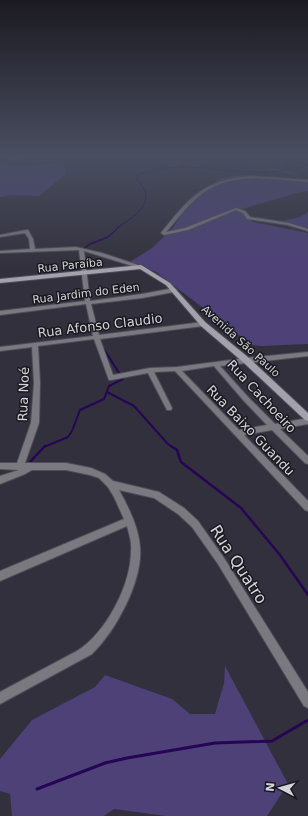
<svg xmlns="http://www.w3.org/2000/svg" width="308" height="816" font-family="'DejaVu Sans',sans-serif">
	<rect width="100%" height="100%" fill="#32303c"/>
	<g fill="#4d4178">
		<path d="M0,163L16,166L61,163L64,166L66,174L39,196L11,195L0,197Z"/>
		<path d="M242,175L308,182V191L300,192L239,210L246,217L253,222L308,233V344L261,346L252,345L156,272L130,262L152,248L172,229L189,204L221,178Z"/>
		<path d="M308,212V229L282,221L300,217Z"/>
		<path d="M225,666L288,784L267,816H166L114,809L104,816H12L10,794L0,791V759L32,720L95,687L105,675L172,699L190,714H215L224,683Z"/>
	</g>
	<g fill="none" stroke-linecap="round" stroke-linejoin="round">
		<g stroke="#260555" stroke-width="1">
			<path d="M182,155L183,166"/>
			<path d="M273,155L308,165"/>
			<path d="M0,159L18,155"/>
			<path d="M117,228C127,221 147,210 146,195C146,191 141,185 139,181L136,180L138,177L137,175C177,159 215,172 257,172C267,172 277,173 287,169L284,159"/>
		</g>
		<path stroke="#260555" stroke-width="1.5" d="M81,251L90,244L108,237L119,227"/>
		<g stroke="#260555" stroke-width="2">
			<path d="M107,392L134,406L167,443L172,447"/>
			<path d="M44,447L68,437L72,431L80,410L104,399L109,386L123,379L103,348"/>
		</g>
		<g stroke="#260555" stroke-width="2.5">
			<path d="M171,446L177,450L181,462L241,508L280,555L308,595"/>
			<path d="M28,464L45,446"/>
		</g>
		<path stroke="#260555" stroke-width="3" d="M37,789L105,763L127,758L215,743L272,741L308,720"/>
		<g stroke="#4f4d59" stroke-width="2">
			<g id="street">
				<path d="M250,176L308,180V182C270,179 228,170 197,198C185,208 176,221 166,232L185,228L236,208L245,211L250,217L289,223L308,229V231L288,225L247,219L243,213L236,210L188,230L164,235L161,233C189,198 203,180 250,176Z"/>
				<path d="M26,230H28L33,239L35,249L76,247L102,253L144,267L139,268L84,251L90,301L142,294L174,288L177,290L174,292L142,298L91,304L99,335L203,322L206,324L203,326L100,339L113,375L150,368L177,367L246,358L308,352V356L220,366L248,397L275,424L308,418V424L280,429L308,456V464L305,463L272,430L244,435L308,501V511L305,510L175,371L154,372L172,408L171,410H167L148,373L111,380H109L94,339L38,346L40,383L39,423L25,463H66L91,468L105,474L113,481L159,492L184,508L198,521L224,558L308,692V708L304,706L218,564L192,527L178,514L154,498L119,490C128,506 139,528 140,547C143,581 116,631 92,654L0,704V692L77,651C106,633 131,585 131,551C132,542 129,534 127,526L0,581V571L124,519L114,497L108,487L99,478L90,475L66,470H32L25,474L0,484V476L19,470L0,469V463H17L31,423L34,383L32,347L0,351V347L93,336L86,304L0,315V311L85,301L79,250L0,253V251L30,249L29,239L25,233L0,237V235ZM214,366L244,401L267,425L239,430L182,371Z"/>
			</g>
		</g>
		<g stroke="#4f4d59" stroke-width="2">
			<path id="secondary" d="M141,265L170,283L205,322L249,358L308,413V421L305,420L243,362L201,326L166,285L140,269L0,283V279Z"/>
		</g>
		<g stroke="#65646e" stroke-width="1" stroke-dasharray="1 1" stroke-linecap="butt">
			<path d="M214,155L299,175"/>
			<path d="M0,159L59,161L110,155"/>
		</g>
		<use href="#street" fill="#7a7980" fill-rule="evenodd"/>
		<use href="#secondary" fill="#a3a2ac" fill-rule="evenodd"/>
	</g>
	<linearGradient id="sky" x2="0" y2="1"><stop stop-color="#1c1a21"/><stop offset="0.58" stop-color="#494e61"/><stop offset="1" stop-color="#494e61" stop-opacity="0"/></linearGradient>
	<rect width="308" height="269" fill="url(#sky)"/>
	<g text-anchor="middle" stroke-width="3" stroke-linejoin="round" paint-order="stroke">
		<g font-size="11" fill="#d4d3db" stroke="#19191e">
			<text transform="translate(70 265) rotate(-6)" y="4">Rua Paraíba</text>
			<text transform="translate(86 293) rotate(-7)" y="4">Rua Jardim do Eden</text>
			<text transform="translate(241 341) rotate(42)" y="4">Avenida São Paulo</text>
		</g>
		<g font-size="13" fill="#d4d3db" stroke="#19191e">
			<text transform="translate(100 325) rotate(-7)" y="5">Rua Afonso Claudio</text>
			<text transform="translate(23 394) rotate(-88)" y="5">Rua Noé</text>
			<text transform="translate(262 396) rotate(47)" y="5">Rua Cachoeiro</text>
			<text transform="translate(251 430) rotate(46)" y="5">Rua Baixo Guandu</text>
		</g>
		<g font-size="16" fill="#d4d3db" stroke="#19191e">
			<text transform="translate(239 564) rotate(57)" y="6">Rua Quatro</text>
		</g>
	</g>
	<g transform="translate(280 788) rotate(276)" stroke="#19191e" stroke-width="3" paint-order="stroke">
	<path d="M0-3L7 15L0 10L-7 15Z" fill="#d4d3db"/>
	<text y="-6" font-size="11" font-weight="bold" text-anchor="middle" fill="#d4d3db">N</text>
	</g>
</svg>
